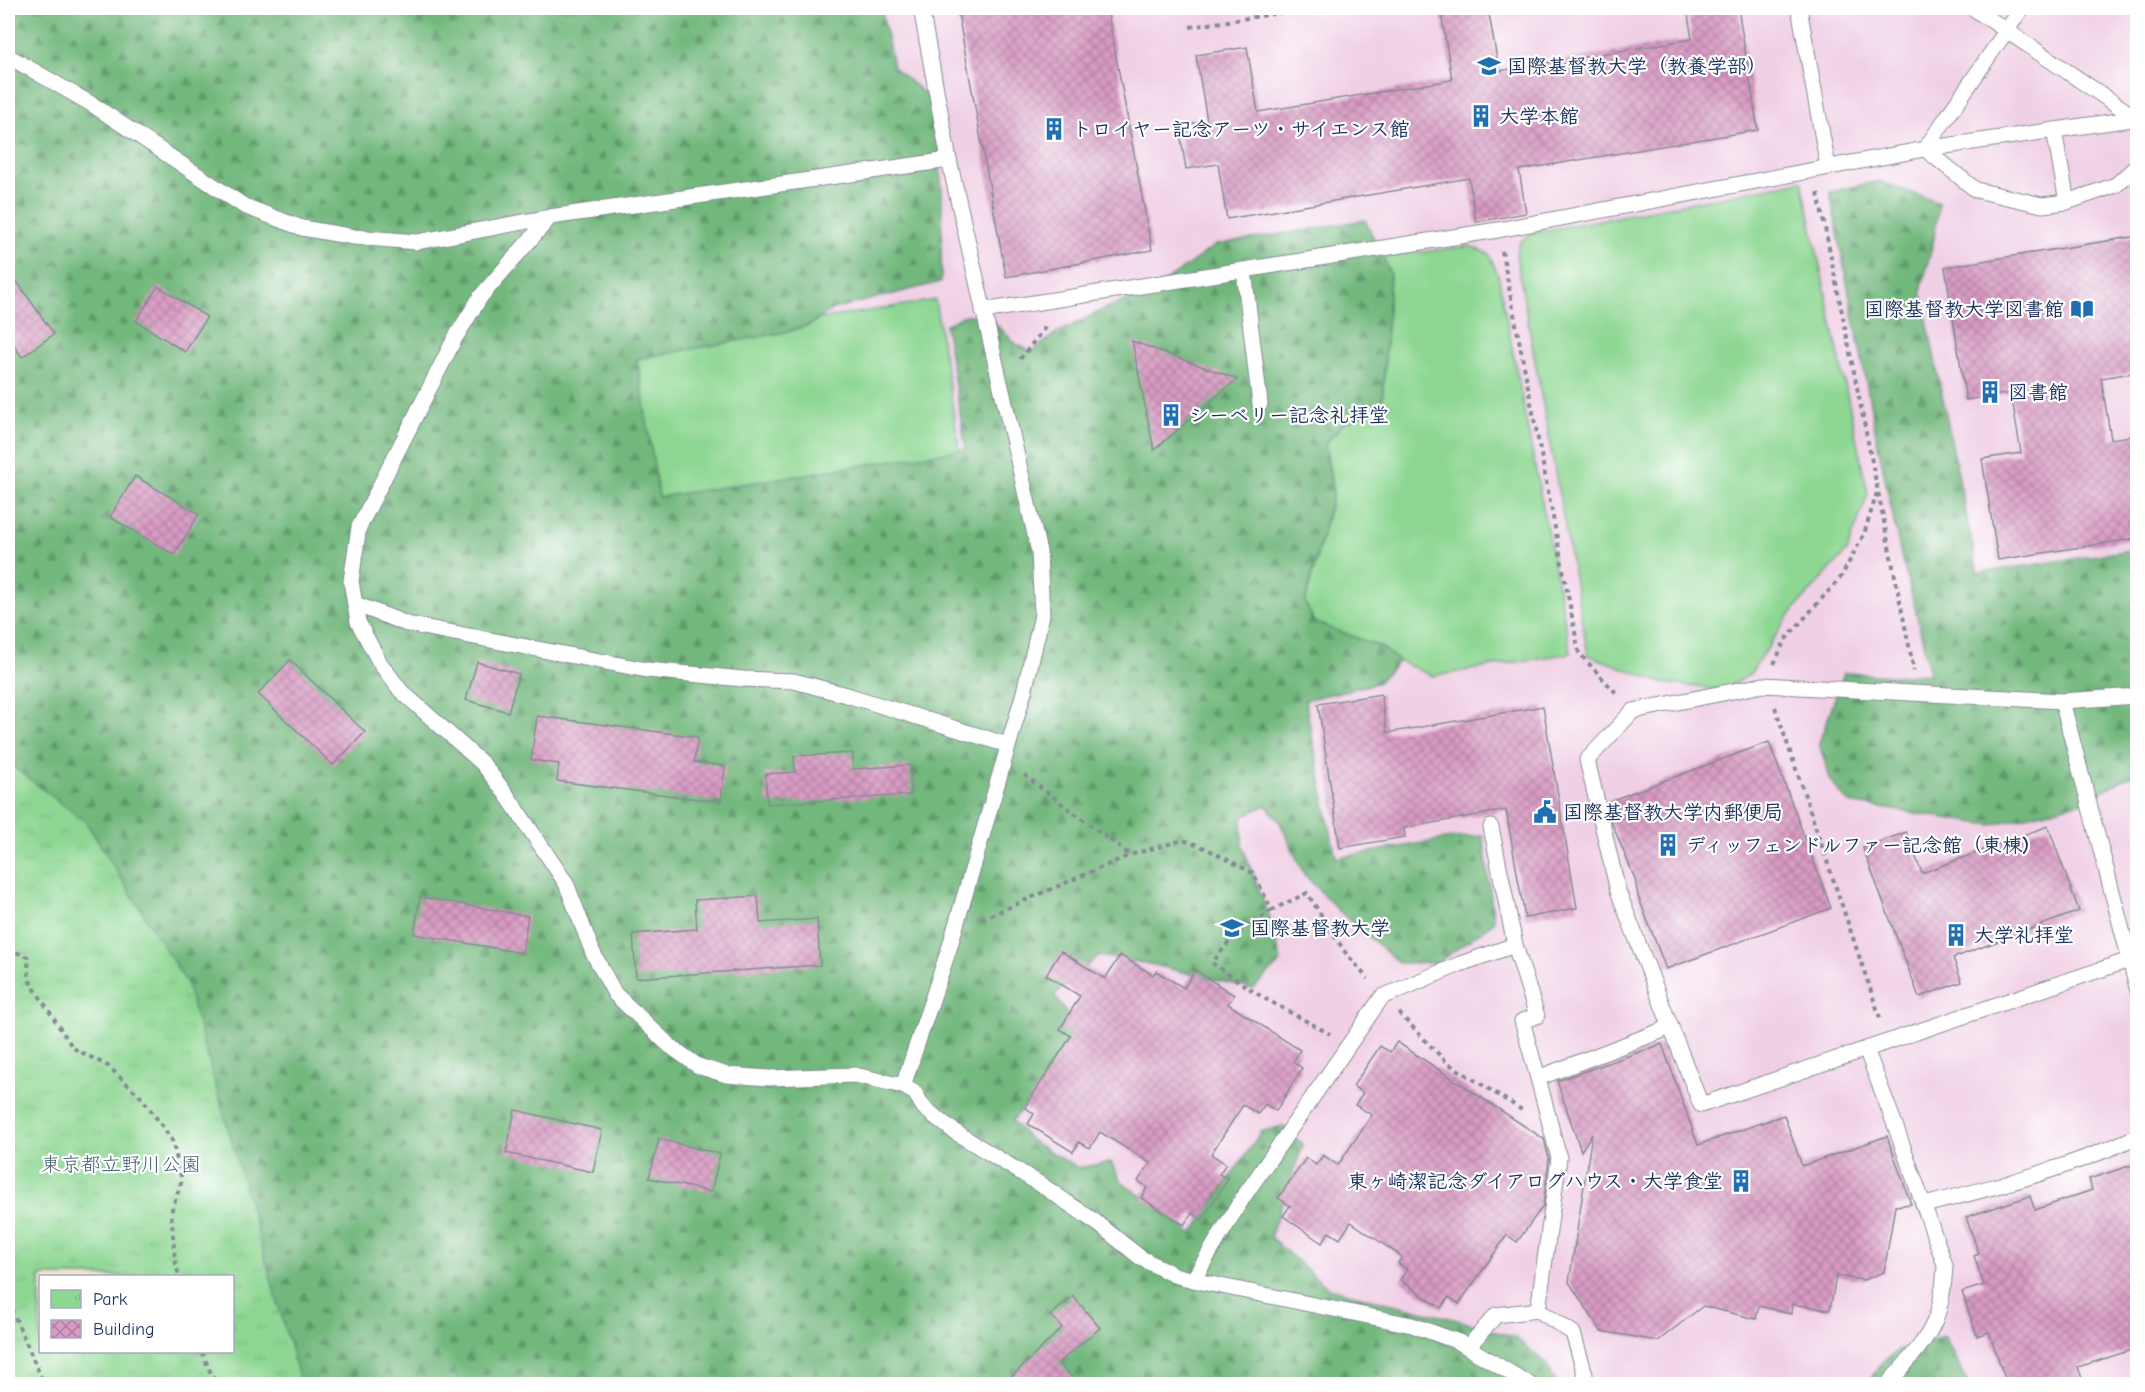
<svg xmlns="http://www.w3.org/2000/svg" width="2145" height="1392" font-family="'Comic Neue','Klee One',sans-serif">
	<defs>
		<pattern id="forest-firs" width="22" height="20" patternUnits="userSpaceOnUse" patternTransform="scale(1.5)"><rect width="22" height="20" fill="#72b87d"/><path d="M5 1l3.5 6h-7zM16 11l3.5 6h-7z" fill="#5d966a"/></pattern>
		<pattern id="park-tufts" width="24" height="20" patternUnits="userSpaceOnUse" patternTransform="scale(1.5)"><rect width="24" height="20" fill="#8ed793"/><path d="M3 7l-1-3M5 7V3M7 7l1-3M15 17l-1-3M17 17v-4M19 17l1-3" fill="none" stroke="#7ab981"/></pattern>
		<pattern id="building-cross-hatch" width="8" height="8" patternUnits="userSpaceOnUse" patternTransform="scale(1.5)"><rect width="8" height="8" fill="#d99bc3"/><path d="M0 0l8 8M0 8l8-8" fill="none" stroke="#af7fa2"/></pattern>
	</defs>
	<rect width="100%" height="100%" fill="#fff"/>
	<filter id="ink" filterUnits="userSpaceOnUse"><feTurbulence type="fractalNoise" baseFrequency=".0167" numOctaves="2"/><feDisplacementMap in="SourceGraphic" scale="12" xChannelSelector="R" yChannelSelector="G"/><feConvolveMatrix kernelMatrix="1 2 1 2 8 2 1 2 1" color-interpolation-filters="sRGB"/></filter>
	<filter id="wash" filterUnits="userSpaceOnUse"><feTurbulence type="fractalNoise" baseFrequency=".008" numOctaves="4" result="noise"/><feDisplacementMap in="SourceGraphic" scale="24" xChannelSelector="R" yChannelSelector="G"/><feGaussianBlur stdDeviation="1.35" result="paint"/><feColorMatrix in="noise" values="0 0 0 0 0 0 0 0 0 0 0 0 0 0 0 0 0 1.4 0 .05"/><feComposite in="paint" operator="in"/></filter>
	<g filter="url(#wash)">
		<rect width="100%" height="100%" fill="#f1e4c9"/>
		<path fill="#f0d0e5" d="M8,8H2137V1384H876Z"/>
		<g fill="#8ed793" stroke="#548378" stroke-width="1.5">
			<path d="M1802,181L1868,494L1847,551L1791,613L1750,674L1725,690L1663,683L1588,655L1516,255L1520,242L1533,233Z"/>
			<path d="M1470,246L1489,254L1498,275L1571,653L1433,676L1399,661L1381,647L1314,622L1305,602L1333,494L1325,444L1344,423L1382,407L1390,274L1382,257Z"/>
			<path d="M935,300L961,459L645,511L619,352Z"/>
		</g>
		<g fill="url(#forest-firs)" stroke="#46746e" stroke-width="1.5" fill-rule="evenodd">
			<path d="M8,8H881L893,67L937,104L942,197L941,282L833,309L810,325L786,332L637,359L659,497L966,449L945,325L965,315H986L1016,344L1032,352L1055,334L1111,306L1152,291L1216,245L1365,220L1390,273L1382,407L1344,423L1325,444L1333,494L1305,602L1314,622L1381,647L1399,661L1377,683L1305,700L1336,858L1452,838L1483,836L1494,922L1437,963H1399L1338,910L1304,874L1280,822L1266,805L1242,817V845L1271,921L1281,961L1253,989L1150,964L1098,956L1054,995L1074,1024L1075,1046L1012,1121L1031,1141L1078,1168L1111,1162L1121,1181L1192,1234L1261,1132L1283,1126L1303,1145L1270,1237L1328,1288L1457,1320L1516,1338L1546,1364L1557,1384H13L8,1373ZM40,1276H232V1352H40Z"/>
			<path d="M1879,181L1939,203L1934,238L1921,291L1978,573L2137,549V772L2082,802L1991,825L1849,803L1831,782L1819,743L1844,673L1892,676L1930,674L1915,607L1902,560L1878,445L1830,192Z"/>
			<path d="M1944,1336L1968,1384H1867L1882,1362L1900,1350Z"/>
		</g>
		<path fill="url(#park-tufts)" stroke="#548378" stroke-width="1.5" fill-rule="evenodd" d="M8,763L86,822L186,982L301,1384H8ZM40,1276H232V1352H40Z"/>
		<g id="blocks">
			<g fill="url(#building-cross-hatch)">
				<path d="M957,8H1107L1152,250L1006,277Z"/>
				<path d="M1470,8H1488L1499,71L1692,39L1687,8H1738L1758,130L1519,170L1526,213L1476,222L1469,178L1227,219L1218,164L1186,169L1179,126L1207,121L1196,55L1247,47L1258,112L1452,80L1441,12Z"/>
				<path d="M2138,236V372L2101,378L2111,439L2138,435V538L1998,560L1982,459L2021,453L2011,393L1966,400L1945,267Z"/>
				<path d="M8,269L54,334L22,357L8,337Z"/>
				<path d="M158,286L207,317L185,352L136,321Z"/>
				<path d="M1132,341L1237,379L1154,450Z"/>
				<path d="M135,476L199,514L174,555L110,517Z"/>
				<path d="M290,660L365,732L333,765L258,694Z"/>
				<path d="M477,662L519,674L508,712L466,700Z"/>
				<path d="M1381,694L1387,733L1543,706L1577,908L1525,918L1506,810L1404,828L1405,837L1340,848L1318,704Z"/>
				<path d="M537,716L698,737L694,762L725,766L721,802L557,781L559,764L531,760Z"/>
				<path d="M1769,742L1831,908L1666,969L1638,896L1635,879L1611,821L1607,802Z"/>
				<path d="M853,753V769L910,765L911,795L767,804L765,774L795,772L794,756Z"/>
				<path d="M2048,826L2079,911L1953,958L1962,982L1919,997L1863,848L1906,832L1922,873Z"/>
				<path d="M758,896L760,923L817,919L820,965L636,978L633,934L697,929L695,900Z"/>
				<path d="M420,897L528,916L522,953L414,934Z"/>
				<path d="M1061,951L1105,979L1120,955L1153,975L1156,971L1184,988L1195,970L1234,995L1228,1004L1300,1050L1293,1062L1302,1068L1276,1111L1265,1104L1258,1114L1243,1105L1211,1154L1226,1164L1219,1174L1228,1179L1202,1220L1192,1213L1184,1225L1141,1198L1147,1187L1138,1181L1150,1163L1100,1132L1090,1148L1079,1142L1073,1152L1028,1124L1034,1114L1025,1107L1071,1036L1060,1029L1080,996L1046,975Z"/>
				<path d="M1397,1042L1544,1139L1549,1159L1543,1206L1517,1242L1507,1235L1459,1304L1449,1297L1441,1308L1400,1280L1407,1270L1398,1263L1402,1257L1351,1222L1340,1239L1329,1232L1322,1243L1283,1216L1290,1206L1278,1198L1306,1158L1316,1165L1323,1155L1338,1165L1372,1115L1355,1105L1363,1093L1353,1086L1380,1046L1390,1052Z"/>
				<path d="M1662,1044L1698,1145L1784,1115L1802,1166L1887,1136L1911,1204L1895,1206L1884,1272L1864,1280L1836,1276L1830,1310L1792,1304L1791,1314L1759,1306L1756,1319L1703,1306L1658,1341L1601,1331L1569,1282L1592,1134L1581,1151L1557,1081Z"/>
				<path d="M515,1110L602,1130L593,1172L506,1153Z"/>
				<path d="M659,1139L720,1154L711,1192L649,1178Z"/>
				<path d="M2138,1163V1348L2078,1367L2084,1384H2007L1989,1332L1977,1336L1962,1292L1984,1285L1974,1256L1979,1254L1966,1217L2030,1196L2035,1210L2092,1190L2089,1179Z"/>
				<path d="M1073,1296L1100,1328L1058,1363L1079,1384H1004L1062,1328L1051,1315Z"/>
			</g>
		</g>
	</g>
	<g filter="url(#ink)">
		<use href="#blocks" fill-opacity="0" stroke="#868a94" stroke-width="1.5"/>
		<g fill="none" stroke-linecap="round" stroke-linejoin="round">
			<g stroke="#868a94" stroke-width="17">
				<g id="lane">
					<path d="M1799,8L1828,167"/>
					<path d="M1973,8L2136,118"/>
					<path d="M2022,8L1925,149L1976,190L2042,205L2067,202L2116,185L2138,165"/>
					<path d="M8,56L93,105L244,206L302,228L354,237L417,242L550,217L949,160"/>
					<path d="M2054,130L2067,202"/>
					<path d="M550,217L481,296L455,338L359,527L351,581L358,622L380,663L401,691L483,764L506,794L566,883L593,953L615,994L670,1046L698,1066L727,1075L769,1078L855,1075L903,1086L915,1093L924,1108L955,1132L1043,1186L1097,1223L1141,1258L1174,1275L1206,1283L1412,1325L1459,1342L1529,1384"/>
					<path d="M1244,271L1260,404"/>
					<path d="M983,311L1498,230L1925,149L2138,118"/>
					<path d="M355,604L407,624L647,670L743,679L794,681L850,696L1008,745"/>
					<path d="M2138,696L2062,701L1763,685L1633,711L1587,760L1618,891L1701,1105L2138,957"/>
					<path d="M2062,701L2138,991"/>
					<path d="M1515,945L1537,1016L1522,1021L1538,1078"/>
					<path d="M1866,1049L1895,1125L1945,1265C1944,1284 1942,1303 1935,1320C1926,1343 1903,1366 1888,1384"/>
					<path d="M903,1086L949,949L1024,692L1042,615L1039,552L949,160L921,8"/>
					<path d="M1924,1205C1999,1186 2067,1169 2138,1136"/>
					<path d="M1193,1280L1242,1199L1382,997L1460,964L1515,945L1491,827"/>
					<path d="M1538,1310L1559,1158L1538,1078L1671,1027"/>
					<path d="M1468,1347L1496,1315L1538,1310L1573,1333L1585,1374L1580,1384"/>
				</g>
			</g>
			<g stroke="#868a94" stroke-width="4" stroke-dasharray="4.5 4.5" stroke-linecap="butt">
				<path d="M1190,27L1312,8"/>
				<path d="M1818,193L1914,671"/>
				<path d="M1502,251L1579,653L1618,695"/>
				<path d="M1020,359L1047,325"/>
				<path d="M1774,664L1785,640L1841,577L1864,534L1877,493"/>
				<path d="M1775,707L1881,1021"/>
				<path d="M1024,775L1130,855L1183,840L1205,848L1253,873L1272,910L1307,893L1345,952L1368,979"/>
				<path d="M1272,910L1234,936L1212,963L1262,997L1330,1034"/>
				<path d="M982,919L1130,855"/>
				<path d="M8,949L28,957L29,980L73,1048L108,1066L142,1098L172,1140L182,1180L171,1212L175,1260L179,1276"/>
				<path d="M1399,1013L1446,1062L1522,1110"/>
				<path d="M8,1301L44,1384"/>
				<path d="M202,1352L212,1376L219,1384"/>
			</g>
			<use href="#lane" stroke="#fff" stroke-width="15"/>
		</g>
	</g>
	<defs>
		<g id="university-bare" transform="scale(1.8)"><path d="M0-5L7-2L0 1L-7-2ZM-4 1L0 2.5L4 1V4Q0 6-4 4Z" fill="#1f6fb2" stroke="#fff" stroke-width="2.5" paint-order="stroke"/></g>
		<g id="building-bare" transform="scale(1.8)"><path d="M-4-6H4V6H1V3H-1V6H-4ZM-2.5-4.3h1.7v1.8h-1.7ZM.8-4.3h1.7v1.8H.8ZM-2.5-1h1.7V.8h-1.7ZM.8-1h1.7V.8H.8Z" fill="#1f6fb2" stroke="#fff" stroke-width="2.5" paint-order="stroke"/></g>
		<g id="library-bare" transform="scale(1.8)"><path d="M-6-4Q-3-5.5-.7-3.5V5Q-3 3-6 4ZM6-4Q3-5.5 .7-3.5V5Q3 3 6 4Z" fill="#1f6fb2" stroke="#fff" stroke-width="2.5" paint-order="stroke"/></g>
		<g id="civic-bare" transform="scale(1.8)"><path d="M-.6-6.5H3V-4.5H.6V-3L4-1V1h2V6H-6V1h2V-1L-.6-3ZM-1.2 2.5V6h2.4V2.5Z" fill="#1f6fb2" stroke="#fff" stroke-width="2.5" paint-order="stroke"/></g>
	</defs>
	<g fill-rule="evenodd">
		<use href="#university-bare" x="1489" y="66"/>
		<use href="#building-bare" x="1481" y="116"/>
		<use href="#building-bare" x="1054" y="129"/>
		<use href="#library-bare" x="2082" y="309"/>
		<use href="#building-bare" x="1990" y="392"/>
		<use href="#building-bare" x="1171" y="415"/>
		<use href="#civic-bare" x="1545" y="812"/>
		<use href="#building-bare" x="1668" y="845"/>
		<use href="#university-bare" x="1232" y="928"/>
		<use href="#building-bare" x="1956" y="935"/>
		<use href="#building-bare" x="1741" y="1181"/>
	</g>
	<g text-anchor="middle" stroke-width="4.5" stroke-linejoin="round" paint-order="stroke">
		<g font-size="20" font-weight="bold" fill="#1b2f5e" stroke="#fff" text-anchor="start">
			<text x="1507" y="73">国際基督教大学（教養学部）</text>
			<text x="1499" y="123">大学本館</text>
			<text x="1072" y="136">トロイヤー記念アーツ・サイエンス館</text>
			<text x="2064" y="316" text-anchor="end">国際基督教大学図書館</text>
			<text x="2008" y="399">図書館</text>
			<text x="1189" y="422">シーベリー記念礼拝堂</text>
			<text x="1563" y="819">国際基督教大学内郵便局</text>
			<text x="1686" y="852">ディッフェンドルファー記念館（東棟)</text>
			<text x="1250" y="935">国際基督教大学</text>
			<text x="1974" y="942">大学礼拝堂</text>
			<text x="1723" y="1188" text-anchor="end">東ヶ崎潔記念ダイアログハウス・大学食堂</text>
		</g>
		<g font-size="20" fill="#3e616e" stroke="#fff">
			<text x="121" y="1171">東京都立野川公園</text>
		</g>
	</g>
	<rect width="2145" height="1392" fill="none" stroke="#fff" stroke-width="30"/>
	<rect x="39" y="1275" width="195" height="78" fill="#ffffff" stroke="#a4acbf" stroke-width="1.5"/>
	<rect x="51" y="1290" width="30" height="18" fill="url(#park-tufts)" stroke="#a4acbf" stroke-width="1.5"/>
	<text x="93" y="1305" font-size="18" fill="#1b2f5e">Park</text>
	<rect x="51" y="1320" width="30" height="18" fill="url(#building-cross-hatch)" stroke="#a4acbf" stroke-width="1.5"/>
	<text x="93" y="1335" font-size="18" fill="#1b2f5e">Building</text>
</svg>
